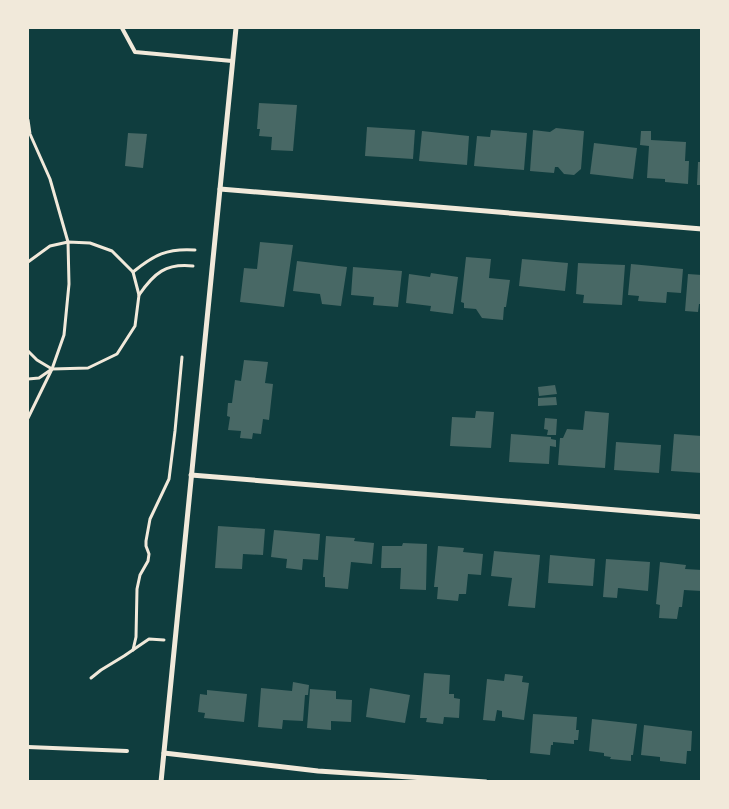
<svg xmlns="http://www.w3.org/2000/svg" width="729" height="809" font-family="'Zilla Slab',serif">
	<rect width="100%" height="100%" fill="#0f3d3e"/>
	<g fill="#486865">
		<path d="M259,103L297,105L293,151L271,150L272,137L259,136L260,129H257Z"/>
		<path d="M367,127L415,130L413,159L365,156Z"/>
		<path d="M556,128L584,131L581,169L574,175L564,174L558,167H555L554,173L530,171L533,130L550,132Z"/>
		<path d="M491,130L527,133L524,170L474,166L477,136L490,137Z"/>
		<path d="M422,131L469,136L467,165L419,161Z"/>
		<path d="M641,131H651V140L686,142L685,161H689L688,184L665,182V179L647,178L649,146L640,145Z"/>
		<path d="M128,133L147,134L143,168L125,166Z"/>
		<path d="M594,143L637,148L633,179L590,174Z"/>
		<path d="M698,162H702V185H697Z"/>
		<path d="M260,242L293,245L284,307L240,302L244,268L257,269Z"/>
		<path d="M466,257L491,259L489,278L510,280L506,307H504L503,320L482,318L476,309L464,308V303L461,302Z"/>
		<path d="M522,259L568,263L565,291L519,286Z"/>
		<path d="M297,261L347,267L341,306L322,304L320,294L293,291Z"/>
		<path d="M578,263L625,265L622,305L583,303L584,295L576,294Z"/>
		<path d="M631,264L683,269L681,293L667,292L666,303L638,301L639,296L628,295Z"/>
		<path d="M353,267L402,271L398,307L373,305L374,297L351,295Z"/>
		<path d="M431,273L458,277L453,314L430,311L431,306L406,303L409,274L430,277Z"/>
		<path d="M688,274L702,275V304H699L698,312L685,311Z"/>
		<path d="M244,360L268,362L265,383L273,384L269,420L263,419L261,434L253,433L252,439L240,438L241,431L228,430L230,417L227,416L228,403H232L235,380L241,381Z"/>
		<path d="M555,385L557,394L539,396L538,387Z"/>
		<path d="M556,397L557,405L538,406V398Z"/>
		<path d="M476,411L494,412L491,448L450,446L452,417L475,418Z"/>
		<path d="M585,411L609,413L605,468L558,465L560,438H563L567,429L583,430Z"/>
		<path d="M545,418L557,419L556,435H547L548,430L544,429Z"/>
		<path d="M511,434L551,437V439L556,440V447L550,446L549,464L509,462Z"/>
		<path d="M674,434L702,436V473L671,471Z"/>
		<path d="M616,442L661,445L659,473L614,470Z"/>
		<path d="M218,526L265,529L263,555L243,554L242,569L215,568Z"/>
		<path d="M274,530L320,534L318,560L303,559L302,570L286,568L287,559L271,557Z"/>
		<path d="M326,536L355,538L354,541L374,543L372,564L351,562L348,589L325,587V577H323Z"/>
		<path d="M403,543L427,544L426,590L400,589L401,568H381L382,546H402Z"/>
		<path d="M438,546L464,548L463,552L483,554L481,575L468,574L466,594H459L458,601L437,599L438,587H434Z"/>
		<path d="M494,551L540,555L535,608L508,606L512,578L491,576Z"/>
		<path d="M550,555L595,559L593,586L548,583Z"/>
		<path d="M606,559L650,562L648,591L618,588L617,598L603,597Z"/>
		<path d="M660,562L686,565L685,569L702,570V591L684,590L682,607H679L677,619L659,618L660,605L656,604Z"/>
		<path d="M424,673L450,675L449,694H454V698L460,699L459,718L444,717L443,724L426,722L427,718H420Z"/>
		<path d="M505,674L523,676L522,682L529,683L524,720L502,717V711L497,710L495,721L483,720L487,679L504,681Z"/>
		<path d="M293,682L309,685L308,695H305L303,721L283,720L282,729L258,727L261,688L292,691Z"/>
		<path d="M370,688L410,695L405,723L366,717Z"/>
		<path d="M310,689L336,691V699L352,700L351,722L331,721V730L307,728Z"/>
		<path d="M207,690L247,694L244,722L204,718L205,713L198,712L200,694L207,695Z"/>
		<path d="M533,714L577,717L576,730H579L578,740H574V744L553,742V745H551L550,755L530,753Z"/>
		<path d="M592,719L637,724L633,755H631V761L610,759L611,757L604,756V753L589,751Z"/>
		<path d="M644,725L692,731L691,751H687L686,764L660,761V757L641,755Z"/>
	</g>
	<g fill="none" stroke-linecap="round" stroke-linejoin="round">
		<g stroke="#f1e9da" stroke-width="3">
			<path d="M28,120L30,134L50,179L68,242L69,284L64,335L52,369L28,418"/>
			<path d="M28,262L50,246L68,242L90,243L112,251L133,272L139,295L135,326L117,354L88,368L52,369L39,378L28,379"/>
			<path d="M133,272C154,255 167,248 195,250"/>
			<path d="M139,295C154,273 166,263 193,266"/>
			<path d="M28,351L37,360L52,369"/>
			<path d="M133,650L136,637L137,589L140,575L148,561L149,554L146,546V541L150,519L169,479L175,431L182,357"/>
			<path d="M91,678L101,670L124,656L149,639L164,640"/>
		</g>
		<g stroke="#f1e9da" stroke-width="4">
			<path d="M122,28L135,52L232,61"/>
			<path d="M28,747L127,751"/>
		</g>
		<g stroke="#f1e9da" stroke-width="5">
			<path d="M220,189L702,229"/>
			<path d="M191,475L702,517"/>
			<path d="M164,753L318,771L486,782"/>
			<path d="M161,782L236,28"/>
		</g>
	</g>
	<rect width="729" height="809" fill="none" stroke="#f1e9da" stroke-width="58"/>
</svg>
